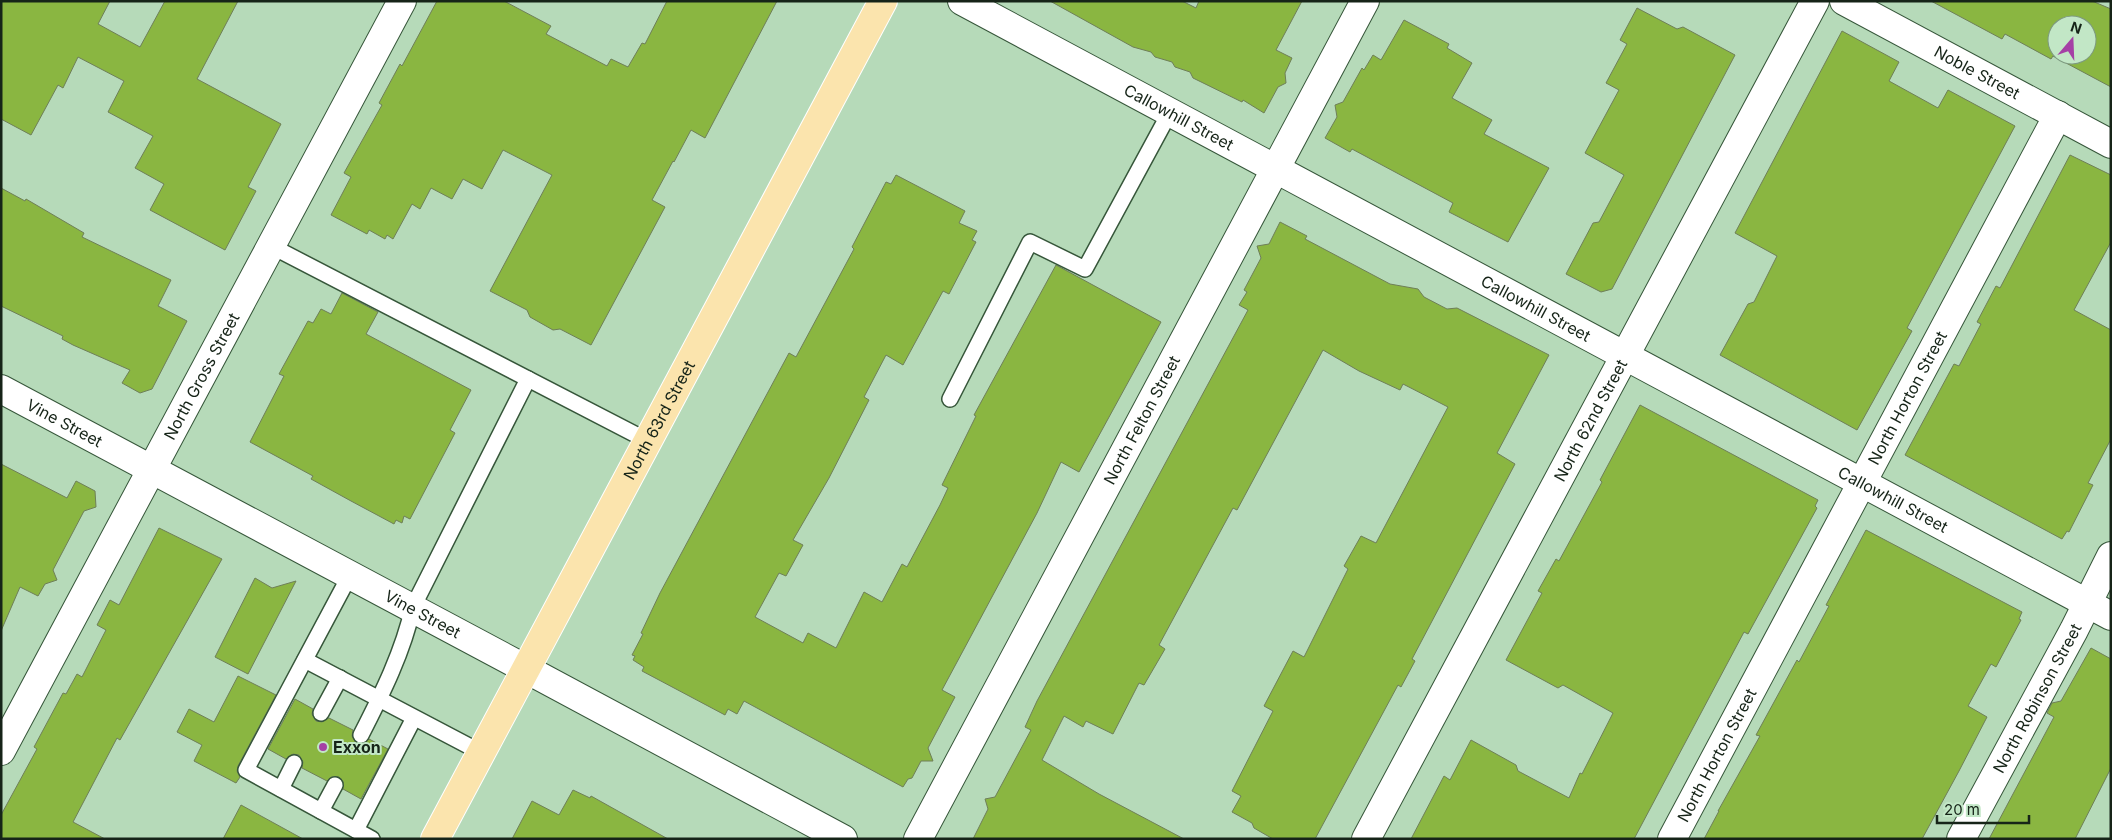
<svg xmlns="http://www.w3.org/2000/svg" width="2112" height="840" font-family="Inter,sans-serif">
	<rect width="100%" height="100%" fill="#b6dab9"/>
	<g fill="#8ab641" stroke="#6e7f58" fill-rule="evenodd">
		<path d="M1,1H110L98,24L140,47L165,1H238L197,79L281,124L248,187L256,191L225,250L150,210L164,184L135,168L153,136L108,112L124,81L78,57L63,88L58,85L31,135L1,119Z"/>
		<path d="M437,1H504L551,26L546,34L607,66L611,59L628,67L642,43L645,44L667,1H777L705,138L691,130L674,162L673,161L652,200L665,207L591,345L560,329L553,330L530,317L527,310L490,291L552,175L503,150L482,189L463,179L452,199L431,188L420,209L412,204L393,239L387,235L385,239L369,230L367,234L331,215L351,177L344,173L382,105L379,103L400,64L402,66Z"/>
		<path d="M1050,1H1182L1196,8L1199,1H1302L1276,50L1292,58L1285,73L1286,83L1278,87L1264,113L1243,100L1242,102L1193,78L1190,72L1175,67L1172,62L1155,57L1151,52L1133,47Z"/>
		<path d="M1931,1H2092L2111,9V87L2053,56L2051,59L2005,34L2002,39ZM2057,25H2087V55H2057Z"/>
		<path d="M1637,8L1677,29L1683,27L1735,55L1612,289L1601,292L1566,274L1593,223L1599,222L1624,175L1585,153L1619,90L1606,83L1627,44L1620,40Z"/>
		<path d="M1404,20L1449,44L1447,48L1472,63L1452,98L1492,120L1484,134L1549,168L1508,242L1449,212L1453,203L1352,149L1350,152L1325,138L1337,117L1335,105L1343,102L1362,68L1364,70L1373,55L1381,60Z"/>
		<path d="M1842,31L1899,62L1889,81L1938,108L1948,90L2015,126L1907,328L1912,331L1857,430L1720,355L1748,304L1754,302L1777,256L1735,233Z"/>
		<path d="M2070,155L2111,175V242L2074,310L2111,330V439L2088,483L2093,485L2069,532L2067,531L2062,539L1905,455L1954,364L1959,366L1981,324L1977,322L1996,286L2000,288Z"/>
		<path d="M896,175L965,211L959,223L977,231L972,240L976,242L949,294L943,291L903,365L886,355L864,397L869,400L829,478L793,540L803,545L786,576L779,573L755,617L803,643L808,633L836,648L864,592L882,602L902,564L907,567L940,505L948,488L942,485L976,416L974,415L1056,265L1161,322L1079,472L1061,462L1037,513L942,690L955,697L928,748L933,761H921L912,778L908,779L903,787L744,701L737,714L728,709L725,715L642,671L644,667L633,660L635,656L632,655L643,634L641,633L660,593L789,353L796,357L854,249L852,247L886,182L891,184Z"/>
		<path d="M1,188L25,201L26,199L84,233L82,237L171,280L158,306L187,321L152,389L140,393L122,383L130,370L73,345L62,339L63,336L1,306Z"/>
		<path d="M1280,222L1307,236L1305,239L1390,284L1418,289L1424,297L1447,309L1457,308L1549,355L1497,453L1515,464L1412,659L1415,661L1401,687L1398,685L1315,839H1273L1254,828L1252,823L1232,812L1241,796L1232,791L1273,711L1264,706L1293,651L1304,657L1348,569L1344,566L1361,536L1376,543L1448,407L1403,384L1400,390L1359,371L1323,350L1237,510L1233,508L1159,645L1165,649L1144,685L1139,683L1113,734L1086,721L1083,727L1064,716L1042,760L1099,794L1184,839H973L988,809L985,799L995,797L1031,730L1025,727L1037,701L1248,310L1239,305L1247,292L1244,290L1261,258L1257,246L1269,244Z"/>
		<path d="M342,293L378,312L366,334L471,390L450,430L455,433L410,519L404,516L402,523L396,520L394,524L351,501L311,479L313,476L250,442L284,376L279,374L308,321L313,323L321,309L331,314Z"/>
		<path d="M1640,405L1818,500L1815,506L1817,508L1748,634L1744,632L1634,839H1411L1444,776L1450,780L1471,740L1516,765L1518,771L1569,798L1580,773L1582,774L1613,713L1563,685L1558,688L1506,660L1542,593L1538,591L1556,559L1559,561L1602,482L1600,480Z"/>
		<path d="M1,464L67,498L76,481L95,491L96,507L84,511L53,570L57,580L45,584L38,596L20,587L1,631Z"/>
		<path d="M159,528L222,559L120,740L117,738L73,822L105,839H1V815L37,749L34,747L63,693L66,694L77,674L82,677L106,630L97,625L110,600L119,605Z"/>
		<path d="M1866,530L2022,612L2019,619L2021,620L1996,667L1991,664L1968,706L1987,717L1959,771L1922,839H1704L1719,811H1718L1760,736L1756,735L1797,660L1799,662L1829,606L1826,605Z"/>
		<path d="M255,578L272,588L296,581L248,674L215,657Z"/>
		<path d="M2091,648L2111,659V768L2075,839H1989L2054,717L2047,713L2052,703L2061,701Z"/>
		<path d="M238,676L276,695L238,766L237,771L240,777L236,783L194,761L202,745L177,732L189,709L214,722Z"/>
		<path d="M295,699L313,709L312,714L316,721L322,722L329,718L353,730L352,736L356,743L362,744L369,739L388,749L361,799L343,789V781L339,777H331L327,781L302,768L303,762L299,755L293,754L286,759L268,749Z"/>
		<path d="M573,790L590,798L591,796L668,839H512L532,801L559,815Z"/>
		<path d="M241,805L303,839H223Z"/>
	</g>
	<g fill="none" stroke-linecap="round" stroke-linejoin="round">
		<g stroke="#36563a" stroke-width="18">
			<g id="lane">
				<path d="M271,246L648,441"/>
				<path d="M950,399L1030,242L1085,269L1170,112"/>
				<path d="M350,575L246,770L372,839"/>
				<path d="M305,660L482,753"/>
				<path d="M321,713L340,678"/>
				<path d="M361,735C382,694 403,652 413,607L528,379"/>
				<path d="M281,789L294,763"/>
				<path d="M321,811L335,785"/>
				<path d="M356,830L414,718"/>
			</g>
		</g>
		<g stroke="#36563a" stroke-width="30">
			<g id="street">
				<path id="s1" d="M962,1L2111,616"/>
				<path id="s2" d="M1844,1L2111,144"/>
				<path id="s3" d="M1,389L526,669"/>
				<path id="s4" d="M1,751L402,1"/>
				<path id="s5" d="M918,839L1365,1"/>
				<path id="s6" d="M1366,839L1815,1"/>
				<path id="s7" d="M1672,839L2058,115"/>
				<path id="s8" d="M1961,839L2074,630L2111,556"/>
			</g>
		</g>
		<g stroke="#36563a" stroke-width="30">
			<path id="secondary" d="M526,669L843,839"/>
		</g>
		<g stroke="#fff" stroke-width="30">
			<g id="primary">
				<path id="s9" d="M435,839L883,1"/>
			</g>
		</g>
		<use href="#lane" stroke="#fff" stroke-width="15"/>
		<use href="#street" stroke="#fff" stroke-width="28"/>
		<use href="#secondary" stroke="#fff" stroke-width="28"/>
		<use href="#primary" stroke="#fbe4ad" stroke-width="28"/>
	</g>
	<circle fill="#a540a5" stroke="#c2e7c6" stroke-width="2" cx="323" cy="747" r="5"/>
	<g text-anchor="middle" stroke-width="4" stroke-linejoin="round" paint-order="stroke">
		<g font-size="16" fill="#162418" stroke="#c2e7c6">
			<text dy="6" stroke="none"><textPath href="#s2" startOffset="151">Noble Street</textPath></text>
			<text dy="6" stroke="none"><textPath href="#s1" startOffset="246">Callowhill Street</textPath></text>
			<text dy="6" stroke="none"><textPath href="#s1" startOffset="651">Callowhill Street</textPath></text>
			<text dy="6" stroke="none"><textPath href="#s4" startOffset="425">North Gross Street</textPath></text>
			<text dy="6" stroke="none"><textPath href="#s7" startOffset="500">North Horton Street</textPath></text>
			<text dy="6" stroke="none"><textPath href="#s9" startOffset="475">North 63rd Street</textPath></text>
			<text dy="6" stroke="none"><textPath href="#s5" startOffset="475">North Felton Street</textPath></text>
			<text dy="6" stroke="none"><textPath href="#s6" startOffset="475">North 62nd Street</textPath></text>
			<text dy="6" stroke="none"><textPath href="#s3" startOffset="72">Vine Street</textPath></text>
			<text dy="6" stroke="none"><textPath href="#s1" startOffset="1056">Callowhill Street</textPath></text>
			<text dy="6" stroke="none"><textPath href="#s3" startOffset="478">Vine Street</textPath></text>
			<text dy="6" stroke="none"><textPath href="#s8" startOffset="160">North Robinson Street</textPath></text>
			<text dy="6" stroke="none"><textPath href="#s7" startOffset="95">North Horton Street</textPath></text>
		</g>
		<g font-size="16" font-weight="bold" fill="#162418" stroke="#c2e7c6" text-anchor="start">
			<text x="333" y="753">Exxon</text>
		</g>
	</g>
	<rect width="2112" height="840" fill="none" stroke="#162418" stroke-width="5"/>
	<g transform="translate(2072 40) rotate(19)"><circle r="24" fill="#c2e7c6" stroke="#7d9980"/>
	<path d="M0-4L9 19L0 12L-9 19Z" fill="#a540a5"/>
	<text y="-8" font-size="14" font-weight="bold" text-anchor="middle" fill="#162418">N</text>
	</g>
	<path d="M1937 815v8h92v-8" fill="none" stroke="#162418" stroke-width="2.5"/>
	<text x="1944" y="815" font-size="15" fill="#162418" stroke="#c2e7c6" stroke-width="4" paint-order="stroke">20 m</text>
</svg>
